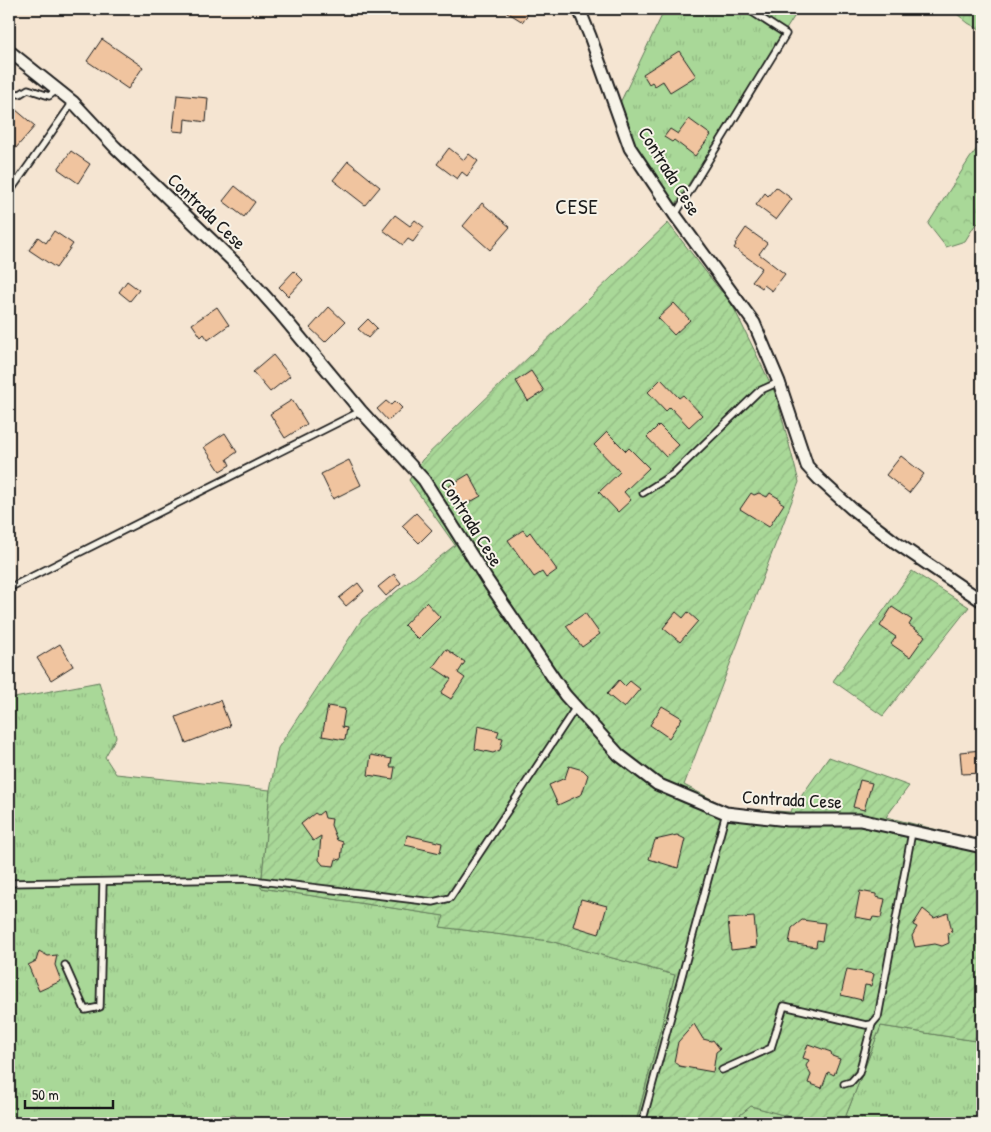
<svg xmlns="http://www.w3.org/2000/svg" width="991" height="1132" font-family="'Patrick Hand',sans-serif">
	<defs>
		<pattern id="grass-tufts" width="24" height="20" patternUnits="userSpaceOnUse" patternTransform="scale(1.25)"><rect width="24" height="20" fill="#a9d898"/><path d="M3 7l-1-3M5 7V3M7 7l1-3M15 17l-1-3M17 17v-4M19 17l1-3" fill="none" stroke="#91b982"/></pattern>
		<pattern id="forest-crowns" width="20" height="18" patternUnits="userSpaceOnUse" patternTransform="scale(1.25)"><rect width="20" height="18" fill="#a9d898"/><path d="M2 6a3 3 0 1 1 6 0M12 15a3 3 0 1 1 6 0" fill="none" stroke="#91b982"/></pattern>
		<pattern id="garden-furrows" width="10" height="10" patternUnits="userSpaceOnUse" patternTransform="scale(1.25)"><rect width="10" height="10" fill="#a9d898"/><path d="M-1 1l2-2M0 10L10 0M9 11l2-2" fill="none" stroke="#91b982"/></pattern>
	</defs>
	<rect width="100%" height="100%" fill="#f5e5d2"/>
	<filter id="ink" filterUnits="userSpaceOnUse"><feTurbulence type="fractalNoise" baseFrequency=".02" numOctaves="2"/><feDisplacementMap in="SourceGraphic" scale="10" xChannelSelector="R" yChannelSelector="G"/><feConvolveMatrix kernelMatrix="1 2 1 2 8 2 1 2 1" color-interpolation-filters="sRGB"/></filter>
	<g filter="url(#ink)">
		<g fill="url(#grass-tufts)" stroke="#627a5a">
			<path d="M665,9H799L674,207L633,143L619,105Z"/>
			<path d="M99,682L116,737L105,757L116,774L270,790L261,888L445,916L441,927L550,941L675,975L637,1118L654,1123H238L235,1115L101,1122L100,1123H9V699Z"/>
			<path d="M881,1026L982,1042V1112L976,1123H843Z"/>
			<path d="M751,1106L811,1123H730Z"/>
		</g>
		<g fill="url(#forest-crowns)" stroke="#627a5a">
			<path d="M951,9H982V31L968,23Z"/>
			<path d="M982,142V221L975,225L965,241L946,247L928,224L970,158Z"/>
		</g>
		<g fill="url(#garden-furrows)" stroke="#627a5a">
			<path d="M668,223L720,290L729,298L776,395L799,482L684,785L729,808L790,812L829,757L909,786L886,817L982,841V1042L881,1026L843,1123H811L751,1106L730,1123H654L637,1119L675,975L550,941L440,927L444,916L261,888L270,790L278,748L362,619L455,545L409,480L422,460Z"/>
			<path d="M912,571L969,607L883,716L833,681Z"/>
		</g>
		<g fill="#f0c49f" stroke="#1c1c1c">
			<path d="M502,9H531L523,22Z"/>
			<path d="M102,39L143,67L128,89L87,61Z"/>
			<path d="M679,51L696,76L670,92L663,81L655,86L652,82L649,84L643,74Z"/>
			<path d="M177,95L208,98L206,122L185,119L184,132L173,131Z"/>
			<path d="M9,104L35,126L9,156Z"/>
			<path d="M689,119L711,135L695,156L674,140L672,142L664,137L670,129L678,134Z"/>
			<path d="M449,148L464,160L469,154L478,161L467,176L462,172L457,179L437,164Z"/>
			<path d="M71,151L90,164L78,183L58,169Z"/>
			<path d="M348,161L380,187L365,205L333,180Z"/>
			<path d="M235,186L255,202L244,217L223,201Z"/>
			<path d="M776,187L792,199L776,220L756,205L765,193L768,196Z"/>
			<path d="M482,203L510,227L490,250L463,226Z"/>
			<path d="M395,215L410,226L415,220L424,227L413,242L408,239L403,245L383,230Z"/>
			<path d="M746,228L767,243L759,254L785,274L772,291L764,285L762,288L752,281L762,268L734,248L736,245L735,244Z"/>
			<path d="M54,231L73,244L56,268L29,250L38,237L46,243Z"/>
			<path d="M294,271L303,280L288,296L279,287Z"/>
			<path d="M127,281L139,290L130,301L119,292Z"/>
			<path d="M674,303L690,320L674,335L658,318Z"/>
			<path d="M217,307L229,325L208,340L204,334L201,337L192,324Z"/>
			<path d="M329,307L345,322L325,342L310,328Z"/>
			<path d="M368,319L377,328L368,338L358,329Z"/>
			<path d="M273,355L290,376L270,392L253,372Z"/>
			<path d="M531,371L544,391L528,401L516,381Z"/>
			<path d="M661,379L679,398L683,395L702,415L689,427L670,407L666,411L648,392Z"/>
			<path d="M292,400L307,424L285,438L270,414Z"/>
			<path d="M386,401L391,405L395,401L402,408L388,421L377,409Z"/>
			<path d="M659,425L679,445L666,457L647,437Z"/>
			<path d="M607,432L626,451L629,448L649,468L624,492L631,500L618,512L599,492L620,472L594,445Z"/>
			<path d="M225,433L237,452L227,459L230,465L220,471L204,447Z"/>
			<path d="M901,456L924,474L909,493L886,475Z"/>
			<path d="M349,460L361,485L333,499L321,474Z"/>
			<path d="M469,474L481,496L461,507L449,486Z"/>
			<path d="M751,493L754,495L759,493L767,497L770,493L780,499L779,501L784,504L769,527L740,509Z"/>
			<path d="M416,513L432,530L419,543L402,526Z"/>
			<path d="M523,530L527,535L530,532L557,570L546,578L542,572L534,577L508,540Z"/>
			<path d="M394,574L401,583L386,596L378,587Z"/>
			<path d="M358,583L364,591L346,606L339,598Z"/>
			<path d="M426,602L440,617L418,639L404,625Z"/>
			<path d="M892,607L912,620L909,625L925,636L910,657L891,644L896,637L880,626Z"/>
			<path d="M676,612L683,618L688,612L698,621L680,642L663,628Z"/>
			<path d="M585,613L600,634L582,647L566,626Z"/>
			<path d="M60,644L73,666L51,680L37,658Z"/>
			<path d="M446,649L465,662L458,673L465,678L451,699L441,693L451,679L433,667Z"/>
			<path d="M619,680L625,686L630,681L640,689L624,708L607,694Z"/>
			<path d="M220,700L230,726L186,743L176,717Z"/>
			<path d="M328,706L345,709L342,727L347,728L345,740L322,736Z"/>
			<path d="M662,706L682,718L669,738L650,725Z"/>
			<path d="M478,726L499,731L497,737L503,738L500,750L493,753L475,749Z"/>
			<path d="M982,750V773L962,774L960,752Z"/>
			<path d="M371,755L392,759L390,767H395L393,779L368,775Z"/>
			<path d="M569,766L583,770L588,775L582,794L558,805L549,785L565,778Z"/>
			<path d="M860,780L872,783L864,810L853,807Z"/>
			<path d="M323,811L325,818L332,819L331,825L337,840L343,842L341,860L336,859L334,866L323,865L319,860L321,836L313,841L301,824L315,813L318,815Z"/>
			<path d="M407,835L442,843L440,853L405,845Z"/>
			<path d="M677,835L685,839L678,868L649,859L655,840Z"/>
			<path d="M860,891L876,894V897L885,899L881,918L873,917L872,920L855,917Z"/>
			<path d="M581,899L607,906L599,934L573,926Z"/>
			<path d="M923,909L934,918L948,913L952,932L948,933L949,943L942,946L935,944L915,947L912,936L917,927L913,925Z"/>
			<path d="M754,917L757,947L731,950L728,919Z"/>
			<path d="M802,920L825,923L822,941L817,940L816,947L789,943L792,928Z"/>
			<path d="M39,951L48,956L57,955L55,965L61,981L39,991L28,965L36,961Z"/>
			<path d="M847,969L874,974L871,986L865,985L862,1000L841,995Z"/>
			<path d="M694,1024L703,1039L711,1041L713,1040L720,1049L716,1052L713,1072L679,1066L674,1062L678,1042Z"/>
			<path d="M808,1044L831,1052L832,1056L840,1059L834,1075L828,1072L822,1088L808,1083L811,1075L806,1066L809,1060L803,1058Z"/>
		</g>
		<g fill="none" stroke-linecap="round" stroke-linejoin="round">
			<g stroke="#1c1c1c" stroke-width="9">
				<g id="service">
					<path d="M766,9L783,11L789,9"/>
					<path d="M9,93L20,94L28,89L49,96L57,90"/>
					<path d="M9,193L73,102"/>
					<path d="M675,215L786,34L749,10L750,9"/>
					<path d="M643,493L673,474L759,391L779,382"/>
					<path d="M9,588L361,411"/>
					<path d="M9,883L244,879L433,902L450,898L576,707"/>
					<path d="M65,965L85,1010L100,1007L103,882"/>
					<path d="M722,1070L771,1048L784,1006L866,1025L872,1024L878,1017L912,832"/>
					<path d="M844,1084L851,1082L859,1073L872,1024"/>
					<path d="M642,1123L726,813"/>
				</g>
			</g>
			<g stroke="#1c1c1c" stroke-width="15">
				<g id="minor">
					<path d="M579,9L590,36L630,148L675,215L754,323L779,382L807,466L819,479L851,508L895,542L982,601"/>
					<path d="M9,51L73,102L115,147L237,265L279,312L361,411L424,480L487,580L565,695L619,755L657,784L726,813L788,820H860L982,847"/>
				</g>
			</g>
			<use href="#service" stroke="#f7f3e8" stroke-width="5.5"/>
			<use href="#minor" stroke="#f7f3e8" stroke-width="11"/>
		</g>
	</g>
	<g text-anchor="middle" stroke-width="4" stroke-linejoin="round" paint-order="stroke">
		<g font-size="19" fill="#1c1c1c" stroke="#f7f3e8">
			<text transform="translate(670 171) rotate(58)" y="7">Contrada Cese</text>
			<text transform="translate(207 211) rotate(44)" y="7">Contrada Cese</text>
			<text transform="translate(472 522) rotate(58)" y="7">Contrada Cese</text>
			<text transform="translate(792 799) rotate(3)" y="7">Contrada Cese</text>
		</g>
		<g font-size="21" letter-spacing="1" fill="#1c1c1c" stroke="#f7f3e8">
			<text x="577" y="214">CESE</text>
		</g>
	</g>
	<rect width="991" height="1132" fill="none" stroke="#f7f3e8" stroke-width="30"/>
	<rect x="15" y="15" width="961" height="1102" fill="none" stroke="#1c1c1c" stroke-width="2" filter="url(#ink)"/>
	<path d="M25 1100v8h88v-8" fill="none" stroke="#1c1c1c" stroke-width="2.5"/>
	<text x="32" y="1100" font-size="15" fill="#1c1c1c" stroke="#f7f3e8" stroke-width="4" paint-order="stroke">50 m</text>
</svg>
